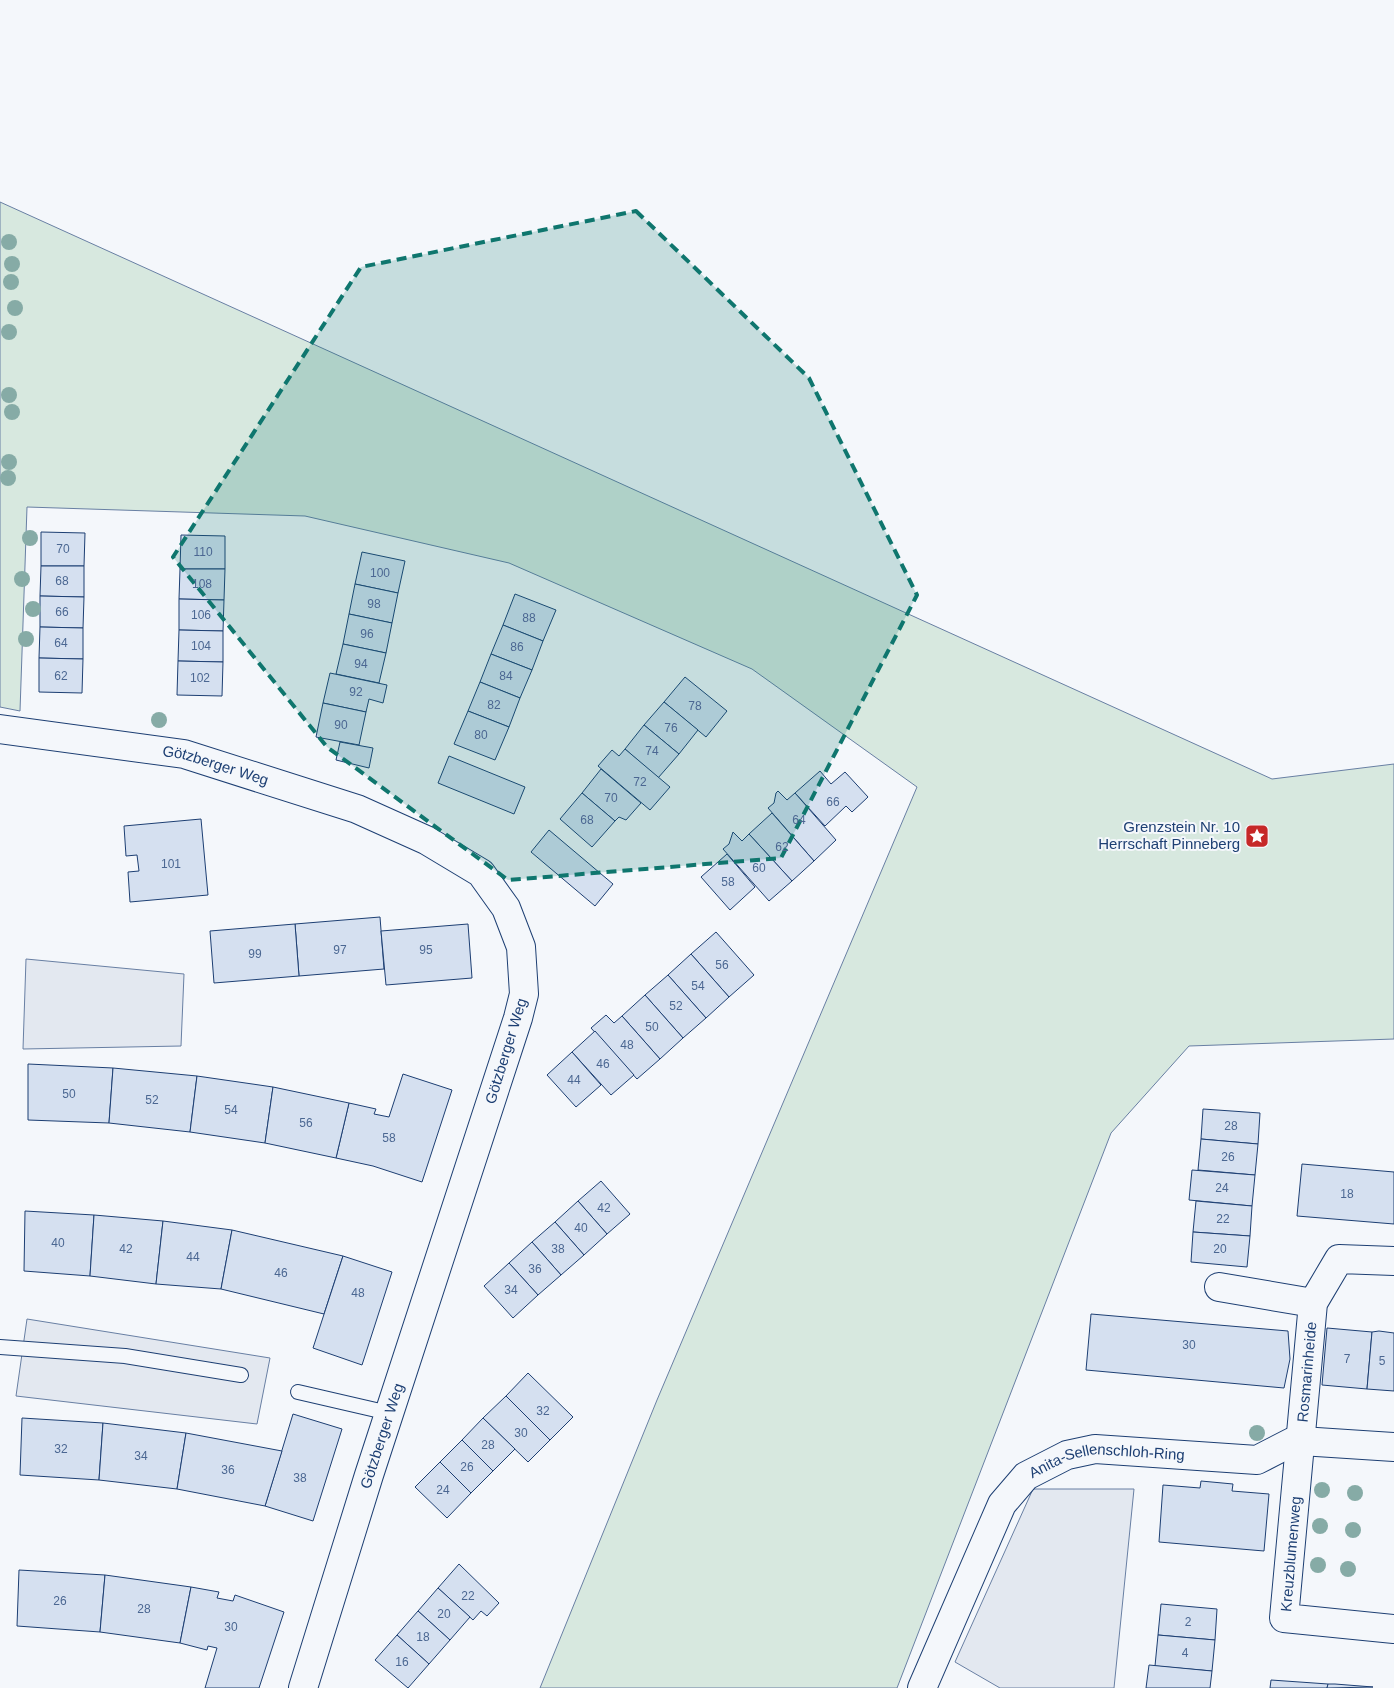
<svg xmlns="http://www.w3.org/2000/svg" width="1394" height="1688" font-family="Arial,sans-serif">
	<rect width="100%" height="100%" fill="#f4f7fb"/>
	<path fill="#d7e8df" stroke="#687fa3" d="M0,202L1272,779L1394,764V1039L1189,1046L1111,1133L897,1688H540L657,1400L917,787L752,669L509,563L305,516L27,507L20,711L0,707Z"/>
	<g fill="#e3e8f0" stroke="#687fa3">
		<path d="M26,959L184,974L181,1046L23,1049Z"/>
		<path d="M27,1319L270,1358L257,1424L16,1396Z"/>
		<path d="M1033,1489H1134L1114,1688H1000L955,1662Z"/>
	</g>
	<g fill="#d5e0f0" stroke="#1d3f73">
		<path d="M41,532L85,533L84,566H41Z"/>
		<path d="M181,535L225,536V569H180Z"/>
		<path d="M362,552L405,561L398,593L355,584Z"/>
		<path d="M41,566H84V597L40,596Z"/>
		<path d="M180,569H225L224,600L179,599Z"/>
		<path d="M355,584L398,593L392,623L349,614Z"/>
		<path d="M515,594L556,610L543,641L503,625Z"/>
		<path d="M40,596L84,597L83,628L40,627Z"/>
		<path d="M179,599L224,600L223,631L179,630Z"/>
		<path d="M349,614L392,623L386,653L343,644Z"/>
		<path d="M503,625L543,641L532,670L491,654Z"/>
		<path d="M40,627L83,628V659L39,658Z"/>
		<path d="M179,630L223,631V662L178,661Z"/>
		<path d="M343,644L386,653L379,683L336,674Z"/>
		<path d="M491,654L532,670L520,698L480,682Z"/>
		<path d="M39,658L83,659L82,693L39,692Z"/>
		<path d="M178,661L223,662L222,696L177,695Z"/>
		<path d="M330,673L387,685L383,703L369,699L366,712L323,703Z"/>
		<path d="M685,677L727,711L706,737L664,702Z"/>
		<path d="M480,682L520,698L509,727L468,711Z"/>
		<path d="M664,702L698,730L679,754L644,725Z"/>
		<path d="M323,703L366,712L359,745L316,737Z"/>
		<path d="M468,711L509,727L495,760L454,744Z"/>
		<path d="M644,725L679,754L658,778L625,749Z"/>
		<path d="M340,742L373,748L369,768L336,760Z"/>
		<path d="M625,749L670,787L650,810L598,766L612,750L619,756Z"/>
		<path d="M449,756L525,787L514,814L438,783Z"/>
		<path d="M601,769L641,803L626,820L619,817L615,821L582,793Z"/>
		<path d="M820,771L831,784L845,772L868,797L852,812L846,806L825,826L795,793Z"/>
		<path d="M778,791L787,800L795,793L836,840L814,861L768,808L774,803L776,793Z"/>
		<path d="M582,793L615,821L592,847L560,819Z"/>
		<path d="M772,813L814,861L792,881L749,834Z"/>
		<path d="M201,819L208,895L130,902L128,872L139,871L137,855L126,856L124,826Z"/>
		<path d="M549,830L613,884L595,906L531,852Z"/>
		<path d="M733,832L742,841L749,834L792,881L769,901L723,849L729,844Z"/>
		<path d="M727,854L755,887L730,910L701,877Z"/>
		<path d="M380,917L384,969L299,976L295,924Z"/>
		<path d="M295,924L299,976L214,983L210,931Z"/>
		<path d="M468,924L472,978L386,985L381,931Z"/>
		<path d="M716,932L754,975L729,997L691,954Z"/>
		<path d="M691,954L729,997L706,1018L668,975Z"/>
		<path d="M668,975L706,1018L683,1038L645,995Z"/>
		<path d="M645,995L683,1038L660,1059L622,1016Z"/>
		<path d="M606,1015L614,1023L622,1016L660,1059L637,1079L591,1028Z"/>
		<path d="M595,1031L634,1075L611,1095L572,1052Z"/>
		<path d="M572,1052L601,1085L576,1107L547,1075Z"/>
		<path d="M28,1064L113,1068L109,1123L28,1120Z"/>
		<path d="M113,1068L197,1076L190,1132L109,1123Z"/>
		<path d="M403,1074L452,1090L422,1182L373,1166L336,1158L349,1103L376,1109L374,1114L389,1117Z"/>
		<path d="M197,1076L273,1087L265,1143L190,1132Z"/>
		<path d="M273,1087L349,1103L336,1158L265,1143Z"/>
		<path d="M1203,1109L1260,1113L1258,1144L1201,1139Z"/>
		<path d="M1201,1139L1258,1144L1255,1175L1198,1170Z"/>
		<path d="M1302,1164L1394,1172V1224L1297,1216Z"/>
		<path d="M1192,1170L1255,1175L1252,1206L1189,1200Z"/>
		<path d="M601,1181L630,1214L607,1234L578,1201Z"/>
		<path d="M578,1201L607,1234L584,1255L555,1222Z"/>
		<path d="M1196,1201L1252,1206L1250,1236L1193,1232Z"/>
		<path d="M25,1211L94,1215L90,1276L24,1271Z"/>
		<path d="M94,1215L163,1221L156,1284L90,1276Z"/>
		<path d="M163,1221L232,1230L221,1289L156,1284Z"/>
		<path d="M555,1222L584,1255L561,1275L532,1242Z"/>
		<path d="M232,1230L343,1256L324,1314L221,1289Z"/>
		<path d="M1193,1232L1250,1236L1247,1267L1191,1262Z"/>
		<path d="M532,1242L561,1275L538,1295L509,1263Z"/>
		<path d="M343,1256L392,1272L362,1365L313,1348Z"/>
		<path d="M509,1263L538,1295L513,1318L484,1286Z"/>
		<path d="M1091,1314L1288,1331L1290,1359L1284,1388L1086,1370Z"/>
		<path d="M1327,1328L1372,1332L1367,1389L1322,1385Z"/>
		<path d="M1379,1331L1394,1333V1391L1367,1389L1372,1332Z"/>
		<path d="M528,1373L573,1417L550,1440L506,1396Z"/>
		<path d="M506,1396L550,1440L528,1462L483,1418Z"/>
		<path d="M293,1414L342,1429L313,1521L265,1506Z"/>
		<path d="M22,1418L103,1423L99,1480L20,1475Z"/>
		<path d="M483,1418L515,1449L493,1471L462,1440Z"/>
		<path d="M103,1423L186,1433L177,1489L99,1480Z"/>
		<path d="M186,1433L282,1451L265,1506L177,1489Z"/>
		<path d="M462,1440L493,1471L471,1493L440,1462Z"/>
		<path d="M440,1462L471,1493L447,1518L415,1487Z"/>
		<path d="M1201,1481L1233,1484L1232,1491L1269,1494L1264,1551L1159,1542L1163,1485L1200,1488Z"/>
		<path d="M459,1564L499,1603L487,1616L481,1611L473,1620L438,1588Z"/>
		<path d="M19,1570L105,1575L100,1632L17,1626Z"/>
		<path d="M105,1575L191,1587L180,1643L100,1632Z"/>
		<path d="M191,1587L219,1592L217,1598L233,1601L235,1595L284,1612L259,1688H205L217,1648L208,1646L207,1650L180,1643Z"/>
		<path d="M438,1588L470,1617L450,1640L418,1611Z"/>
		<path d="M1161,1604L1217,1609L1215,1640L1158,1635Z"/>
		<path d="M418,1611L450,1640L429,1664L397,1635Z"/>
		<path d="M397,1635L429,1664L408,1688L375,1660Z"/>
		<path d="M1158,1635L1215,1640L1212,1671L1155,1666Z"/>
		<path d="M1149,1665L1212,1671L1210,1688H1146Z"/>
		<path d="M1271,1680L1328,1684L1327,1688H1270Z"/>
		<path d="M1328,1684H1335L1373,1687L1327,1688Z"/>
	</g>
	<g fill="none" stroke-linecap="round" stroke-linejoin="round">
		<g stroke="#1d3f73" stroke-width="16">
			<g id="service">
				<path d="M0,1347L125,1356L241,1375"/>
				<path d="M298,1392L389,1413"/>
			</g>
		</g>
		<g stroke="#1d3f73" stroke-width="30">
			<g id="minor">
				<path id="s1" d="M0,729L184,754L357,809L426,840L481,873L506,908L521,947L524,994L518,1018L369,1475L303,1688"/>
				<path d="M1394,1261L1339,1259L1313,1303L1284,1618L1394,1629"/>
				<path d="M1219,1287L1313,1303"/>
				<path id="s2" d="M922,1688L1002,1504L1026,1476L1067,1455L1095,1449L1257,1460L1292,1442L1301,1441L1394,1447"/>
			</g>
		</g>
		<use href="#service" stroke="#f4f7fb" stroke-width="14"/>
		<use href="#minor" stroke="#f4f7fb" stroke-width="28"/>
	</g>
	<g fill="#86aba6">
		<circle cx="9" cy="242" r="8"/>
		<circle cx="12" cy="264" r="8"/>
		<circle cx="11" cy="282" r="8"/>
		<circle cx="15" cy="308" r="8"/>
		<circle cx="9" cy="332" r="8"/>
		<circle cx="9" cy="395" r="8"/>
		<circle cx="12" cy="412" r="8"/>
		<circle cx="9" cy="462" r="8"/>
		<circle cx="8" cy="478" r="8"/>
		<circle cx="30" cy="538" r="8"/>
		<circle cx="22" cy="579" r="8"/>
		<circle cx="33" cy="609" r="8"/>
		<circle cx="26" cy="639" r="8"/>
		<circle cx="159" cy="720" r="8"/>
		<circle cx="1257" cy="1433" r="8"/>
		<circle cx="1322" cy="1490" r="8"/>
		<circle cx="1355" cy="1493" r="8"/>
		<circle cx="1320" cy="1526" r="8"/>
		<circle cx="1353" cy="1530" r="8"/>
		<circle cx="1318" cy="1565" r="8"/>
		<circle cx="1348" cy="1569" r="8"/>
	</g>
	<path fill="#0f766e" fill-opacity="0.2" stroke="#0f766e" stroke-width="4" stroke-dasharray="10 6" stroke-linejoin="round" d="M636,211L809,378L917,595L781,858L508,880L327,747L173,557L361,267Z"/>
	<defs>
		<g id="sight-square" transform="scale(1.25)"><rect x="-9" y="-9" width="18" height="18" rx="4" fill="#c62828" stroke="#f4f7fb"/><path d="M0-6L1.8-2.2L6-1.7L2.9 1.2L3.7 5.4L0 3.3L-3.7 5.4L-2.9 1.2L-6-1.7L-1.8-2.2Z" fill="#fff"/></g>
	</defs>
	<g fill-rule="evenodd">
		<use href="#sight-square" x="1257" y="836"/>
	</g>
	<g text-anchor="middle" stroke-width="4" stroke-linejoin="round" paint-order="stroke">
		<g font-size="12" fill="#4b6792">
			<text x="63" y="553">70</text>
			<text x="203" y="556">110</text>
			<text x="380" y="577">100</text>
			<text x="62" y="585">68</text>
			<text x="202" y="588">108</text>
			<text x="374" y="608">98</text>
			<text x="62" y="616">66</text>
			<text x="201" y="619">106</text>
			<text x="529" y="622">88</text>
			<text x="367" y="638">96</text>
			<text x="61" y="647">64</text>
			<text x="201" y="650">104</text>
			<text x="517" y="651">86</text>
			<text x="361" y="668">94</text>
			<text x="61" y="680">62</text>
			<text x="506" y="680">84</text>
			<text x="200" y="682">102</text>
			<text x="356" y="696">92</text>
			<text x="494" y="709">82</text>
			<text x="695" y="710">78</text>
			<text x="341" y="729">90</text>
			<text x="671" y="732">76</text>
			<text x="481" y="739">80</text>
			<text x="652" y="755">74</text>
			<text x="640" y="786">72</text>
			<text x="611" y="802">70</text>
			<text x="833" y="806">66</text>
			<text x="587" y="824">68</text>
			<text x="799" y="824">64</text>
			<text x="782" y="851">62</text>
			<text x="171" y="868">101</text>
			<text x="759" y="872">60</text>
			<text x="728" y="886">58</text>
			<text x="340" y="954">97</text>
			<text x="426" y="954">95</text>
			<text x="255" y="958">99</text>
			<text x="722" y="969">56</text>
			<text x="698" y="990">54</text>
			<text x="676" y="1010">52</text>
			<text x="652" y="1031">50</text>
			<text x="627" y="1049">48</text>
			<text x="603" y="1068">46</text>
			<text x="574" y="1084">44</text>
			<text x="69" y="1098">50</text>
			<text x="152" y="1104">52</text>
			<text x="231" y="1114">54</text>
			<text x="306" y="1127">56</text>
			<text x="1231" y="1130">28</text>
			<text x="389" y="1142">58</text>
			<text x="1228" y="1161">26</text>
			<text x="1222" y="1192">24</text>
			<text x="1347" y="1198">18</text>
			<text x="604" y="1212">42</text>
			<text x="1223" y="1223">22</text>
			<text x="581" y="1232">40</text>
			<text x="58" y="1247">40</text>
			<text x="126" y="1253">42</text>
			<text x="558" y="1253">38</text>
			<text x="1220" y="1253">20</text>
			<text x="193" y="1261">44</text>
			<text x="535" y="1273">36</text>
			<text x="281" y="1277">46</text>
			<text x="511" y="1294">34</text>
			<text x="358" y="1297">48</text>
			<text x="1189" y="1349">30</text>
			<text x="1347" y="1363">7</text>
			<text x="1382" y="1365">5</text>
			<text x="543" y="1415">32</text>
			<text x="521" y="1437">30</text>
			<text x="488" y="1449">28</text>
			<text x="61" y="1453">32</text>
			<text x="141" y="1460">34</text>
			<text x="467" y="1471">26</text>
			<text x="228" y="1474">36</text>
			<text x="300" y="1482">38</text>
			<text x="443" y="1494">24</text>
			<text x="468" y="1600">22</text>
			<text x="60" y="1605">26</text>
			<text x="144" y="1613">28</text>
			<text x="444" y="1618">20</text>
			<text x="1188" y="1626">2</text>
			<text x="231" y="1631">30</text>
			<text x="423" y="1641">18</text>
			<text x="1185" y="1657">4</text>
			<text x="402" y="1666">16</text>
		</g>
		<g font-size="15" fill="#1d3f73" stroke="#f4f7fb">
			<text dy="5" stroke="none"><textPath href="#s1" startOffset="219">Götzberger Weg</textPath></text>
			<text transform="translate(506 1051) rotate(-73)" y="5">Götzberger Weg</text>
			<text transform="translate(1307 1372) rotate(-85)" y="5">Rosmarinheide</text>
			<text transform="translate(382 1436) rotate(-72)" y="5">Götzberger Weg</text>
			<text dy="5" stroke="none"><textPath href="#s2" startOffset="322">Anita-Sellenschloh-Ring</textPath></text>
			<text transform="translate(1291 1554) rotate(-85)" y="5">Kreuzblumenweg</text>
		</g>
		<g font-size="15" fill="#1d3f73" stroke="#f4f7fb" text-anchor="end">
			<text x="1240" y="832">Grenzstein Nr. 10<tspan x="1240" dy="17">Herrschaft Pinneberg</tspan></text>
		</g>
	</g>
</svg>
